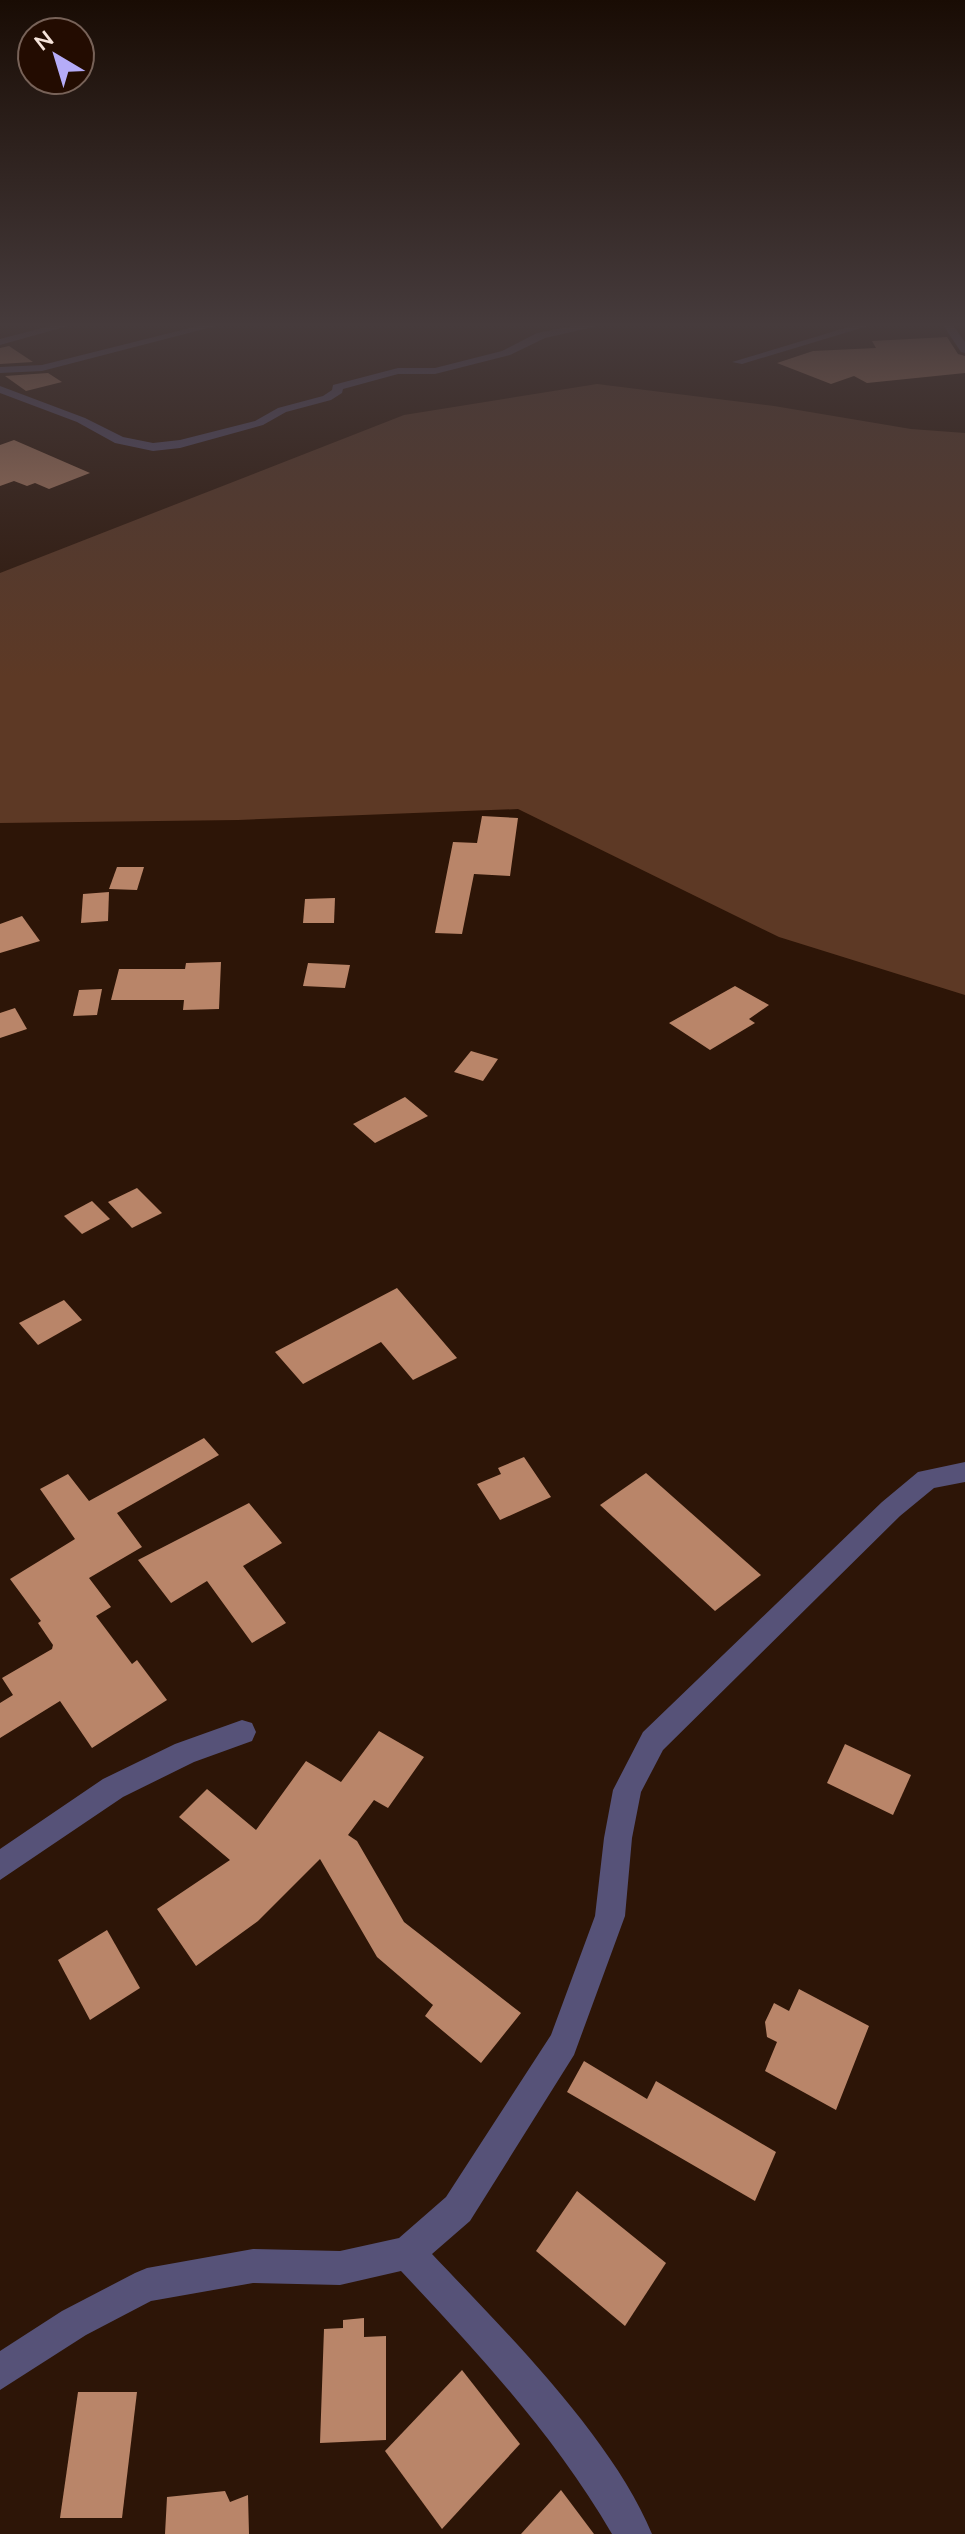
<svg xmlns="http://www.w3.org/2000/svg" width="965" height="2534" font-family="Mulish,sans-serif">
	<rect width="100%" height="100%" fill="#2d1507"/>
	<path fill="#5d3925" d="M597,384L774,406L911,429L965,433V995L779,937L518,809L238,820L0,823V573L404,415Z"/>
	<g fill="#b98569">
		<path d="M947,337L958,354L965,356V373L867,383L854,376L831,384L777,363L813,351L876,348L872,341Z"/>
		<path d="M9,346L33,362L0,364V348Z"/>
		<path d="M48,373L62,382L26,391L5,376Z"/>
		<path d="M14,440L90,473L49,489L35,483L27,486L14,481L0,486V445Z"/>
		<path d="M482,816L518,818L510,876L474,874L462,934L435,933L453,842L477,843Z"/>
		<path d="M117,867H144L137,890L109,889Z"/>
		<path d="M109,892L108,921L81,923L83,894Z"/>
		<path d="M335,898L334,923H303L305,899Z"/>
		<path d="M22,916L40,941L0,953V924Z"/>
		<path d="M221,962L219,1009L183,1010L184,1000H111L119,969H185L186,963Z"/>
		<path d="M308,963L350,965L345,988L303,986Z"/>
		<path d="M735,986L769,1005L749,1019L755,1023L710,1050L669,1023Z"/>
		<path d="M102,989L97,1015L73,1016L79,990Z"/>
		<path d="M15,1008L27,1029L0,1038V1013Z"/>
		<path d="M471,1051L498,1059L483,1081L454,1072Z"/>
		<path d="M405,1097L428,1116L375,1143L353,1124Z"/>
		<path d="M137,1188L162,1213L132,1228L108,1202Z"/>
		<path d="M92,1201L110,1219L82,1234L64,1216Z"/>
		<path d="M397,1288L457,1358L413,1380L381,1342L303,1384L275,1352Z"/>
		<path d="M64,1300L82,1320L38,1345L19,1323Z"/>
		<path d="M204,1438L219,1455L117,1513L142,1547L89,1578L111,1607L96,1616L132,1664L137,1660L167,1700L92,1748L60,1701L0,1738V1703L13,1695L2,1678L52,1649L53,1645L38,1623L41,1621L10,1579L75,1539L40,1489L68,1474L89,1501Z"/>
		<path d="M524,1457L551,1497L500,1520L477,1484L501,1474L498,1468Z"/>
		<path d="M646,1473L761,1575L715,1611L600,1505Z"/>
		<path d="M249,1503L282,1543L243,1566L286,1623L252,1643L207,1581L171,1603L138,1560Z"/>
		<path d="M379,1731L424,1757L388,1808L374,1800L348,1835L357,1841L404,1922L521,2013L481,2063L425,2016L433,2005L377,1957L320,1859L258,1921L196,1966L157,1909L230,1860L179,1817L207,1789L256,1830L306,1761L341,1782Z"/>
		<path d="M845,1744L911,1775L893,1815L827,1783Z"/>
		<path d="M107,1930L140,1988L90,2020L58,1960Z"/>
		<path d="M799,1989L869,2026L836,2110L765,2071L777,2042L767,2037L765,2022L774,2003L789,2011Z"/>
		<path d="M584,2061L647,2099L656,2081L776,2152L755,2201L567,2092Z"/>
		<path d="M577,2191L666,2263L625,2326L536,2251Z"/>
		<path d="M364,2318V2337L386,2336V2440L320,2443L324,2329L343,2328V2320Z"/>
		<path d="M462,2370L520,2444L442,2529L385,2451Z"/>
		<path d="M78,2392H137L122,2518H60Z"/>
		<path d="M561,2490L594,2534H521Z"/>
		<path d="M225,2491L230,2502L248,2495L249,2534H165L167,2497Z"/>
	</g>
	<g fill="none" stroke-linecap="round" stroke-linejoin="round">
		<g fill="#565278" fill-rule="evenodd">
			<path d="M65,322H82L0,345V339Z"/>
			<path d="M214,322H231L42,371L0,373V367L42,365Z"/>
			<path d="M594,322H615L545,338L510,355L435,374H398L343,389L342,393L331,400L286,412L263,425L180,448L153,451L115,443L77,422L0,393V386L85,418L123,437L153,443L180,440L255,421L278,408L323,396L332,390L333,385L398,368H435L502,351L537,333Z"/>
			<path d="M865,322H881L742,364L732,362Z"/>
			<path d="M941,322H951L965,342V353L961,352Z"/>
			<path d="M965,1462V1482L934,1488L900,1516L663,1750L641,1792L632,1838L625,1916L574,2055L470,2221L432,2254C504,2330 612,2437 652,2534H612C555,2436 478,2353 401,2271L340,2285L253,2283L151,2301L86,2335L0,2390V2351L62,2311L135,2273L147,2268L253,2249L340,2251L399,2238L446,2197L551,2035L595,1916L604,1838L613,1790L643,1732L882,1502L918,1472Z"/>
			<path d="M242,1720L252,1723L256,1732L252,1741L194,1762L123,1797L0,1880V1849L103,1779L175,1744Z"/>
		</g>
	</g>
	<linearGradient id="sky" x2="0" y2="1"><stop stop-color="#190c04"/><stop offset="0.48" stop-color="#463b3c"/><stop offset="1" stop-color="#463b3c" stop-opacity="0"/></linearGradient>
	<rect width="965" height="677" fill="url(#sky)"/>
	<g transform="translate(56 56) rotate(322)"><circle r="38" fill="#230c01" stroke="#776258" stroke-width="2"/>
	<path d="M0-6L14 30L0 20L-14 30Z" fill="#b5acf8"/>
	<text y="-12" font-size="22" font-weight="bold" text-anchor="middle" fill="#f5e3da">N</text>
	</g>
</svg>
